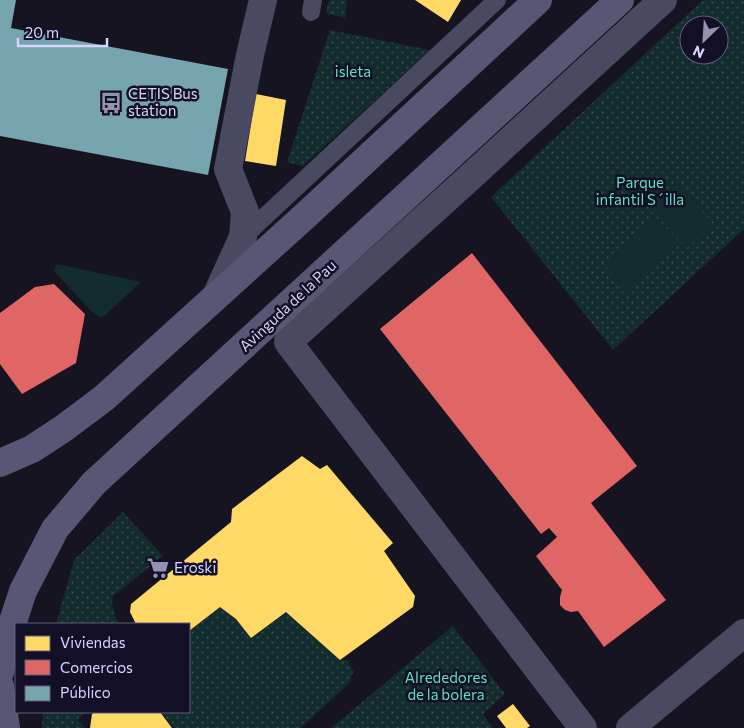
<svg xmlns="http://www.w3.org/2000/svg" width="744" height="728" font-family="Commissioner,sans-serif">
	<defs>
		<pattern id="park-dots" width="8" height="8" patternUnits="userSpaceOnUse" patternTransform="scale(1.25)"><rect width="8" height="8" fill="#132c2d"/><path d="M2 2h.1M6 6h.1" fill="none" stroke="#354a4c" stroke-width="1.8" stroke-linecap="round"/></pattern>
	</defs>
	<rect width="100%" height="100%" fill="#161421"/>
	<g fill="url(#park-dots)" fill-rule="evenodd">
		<path d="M329,0H347L345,18L326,13Z"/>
		<path d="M703,0H744V229L613,350L491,197ZM689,25H719V55H689Z"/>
		<path d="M330,30L430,50L303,166L287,162Z"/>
		<path d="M123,512L163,556L113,596L112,604L118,624H56L74,560Z"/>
		<path d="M220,607L236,619L251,638L286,612L340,660H348L353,672L349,683L301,728H174L161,712H189V631Z"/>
		<path d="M453,626L505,694L483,714L493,728H331Z"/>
		<path d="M43,712H86L78,719L85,728H42Z"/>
	</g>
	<g fill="#132c2d">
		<path d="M679,186L713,224L687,248L652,211Z"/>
		<path d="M652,219L677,245L629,292L604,264Z"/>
		<path d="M57,264L141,282L102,318L92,312L54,271Z"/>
	</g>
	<g fill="#ffd966">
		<path d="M415,0H461L448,22Z"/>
		<path d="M256,94L286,100L276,166L245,161Z"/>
		<path d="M302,456L320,469L327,465L393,543L384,551L415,596L413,607L340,660L286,612L251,638L236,619L220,607L189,631V624H136L130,612L131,604L231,522L232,509Z"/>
		<path d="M513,704L530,726L527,728H506L497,716Z"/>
		<path d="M95,712H160L172,728H90L92,714Z"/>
	</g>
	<g fill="#e06666">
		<path d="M472,253L637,466L591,503L666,600L604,647L578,611L571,612L565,610L560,605V597L562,590L536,556L557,537L549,528L541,534L380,329Z"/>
		<path d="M54,284L85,314L76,363L22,394L0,364V313L35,287Z"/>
	</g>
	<path fill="#76a5af" d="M0,0H16L11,28L228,69L208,175L0,136Z"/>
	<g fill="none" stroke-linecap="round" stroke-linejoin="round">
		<g stroke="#4a4962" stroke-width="18">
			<path d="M311,12L313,0"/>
			<path d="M243,237L497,0"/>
		</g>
		<g stroke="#4a4962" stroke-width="28">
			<path d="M216,296L243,237L245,212L228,169L250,55L263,0"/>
			<path d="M583,728L288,342L467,180L663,0"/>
			<path d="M630,728L744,633"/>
		</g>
		<g stroke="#575674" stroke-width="28">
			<path d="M0,463L32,449L64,428L104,398L306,215L538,0"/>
			<path d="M5,646L23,591L55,529L94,483L620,0"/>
			<path d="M0,672L5,646L4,629"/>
			<path d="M0,686L6,728"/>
		</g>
	</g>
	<defs>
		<g id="bus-bare" transform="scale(1.725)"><path d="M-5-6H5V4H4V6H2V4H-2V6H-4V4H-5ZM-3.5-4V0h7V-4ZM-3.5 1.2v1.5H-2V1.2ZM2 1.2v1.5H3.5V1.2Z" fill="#9591b1" stroke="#130f26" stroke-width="2.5" paint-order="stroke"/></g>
		<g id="supermarket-bare" transform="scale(1.725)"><path d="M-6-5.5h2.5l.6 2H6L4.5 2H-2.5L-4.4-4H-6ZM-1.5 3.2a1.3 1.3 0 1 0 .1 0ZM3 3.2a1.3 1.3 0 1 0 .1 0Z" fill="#9591b1" stroke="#130f26" stroke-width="2.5" paint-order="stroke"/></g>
	</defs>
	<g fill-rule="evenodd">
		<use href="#bus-bare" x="111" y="103"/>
		<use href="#supermarket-bare" x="158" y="568"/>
	</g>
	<g text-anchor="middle" stroke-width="5" stroke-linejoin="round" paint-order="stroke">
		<g font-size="15" fill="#5fe0c0" stroke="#130f26">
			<text x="353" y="77">isleta</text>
			<text x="640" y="188">Parque<tspan x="640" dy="17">infantil S´illa</tspan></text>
			<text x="446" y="683">Alrededores<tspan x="446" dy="17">de la bolera</tspan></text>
		</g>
		<g font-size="15" fill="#d9d4ff" stroke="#130f26" text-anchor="start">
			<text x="128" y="99">CETIS Bus<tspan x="128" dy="17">station</tspan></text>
			<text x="174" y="573">Eroski</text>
		</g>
		<g font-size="15" fill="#d9d4ff" stroke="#130f26">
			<text transform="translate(288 306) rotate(-43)" y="5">Avinguda de la Pau</text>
		</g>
	</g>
	<rect x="15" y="623" width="175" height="90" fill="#130f26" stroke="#625e7d"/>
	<rect x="25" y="636" width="25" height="15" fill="#ffd966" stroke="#625e7d"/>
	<text x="60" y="648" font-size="15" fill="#d9d4ff">Viviendas</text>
	<rect x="25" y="660" width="25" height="15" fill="#e06666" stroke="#625e7d"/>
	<text x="60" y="673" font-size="15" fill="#d9d4ff">Comercios</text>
	<rect x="25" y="686" width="25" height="15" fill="#76a5af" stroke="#625e7d"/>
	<text x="60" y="698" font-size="15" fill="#d9d4ff">Público</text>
	<g transform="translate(704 40) rotate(205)"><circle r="24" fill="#130f26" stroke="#625e7d"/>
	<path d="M0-4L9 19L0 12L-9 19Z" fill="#9591b1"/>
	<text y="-8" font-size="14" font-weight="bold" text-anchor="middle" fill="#d9d4ff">N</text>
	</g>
	<path d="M18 38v8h89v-8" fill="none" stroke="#d9d4ff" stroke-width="2.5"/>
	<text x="25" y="38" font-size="15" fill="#d9d4ff" stroke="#130f26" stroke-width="4" paint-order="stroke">20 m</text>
</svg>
